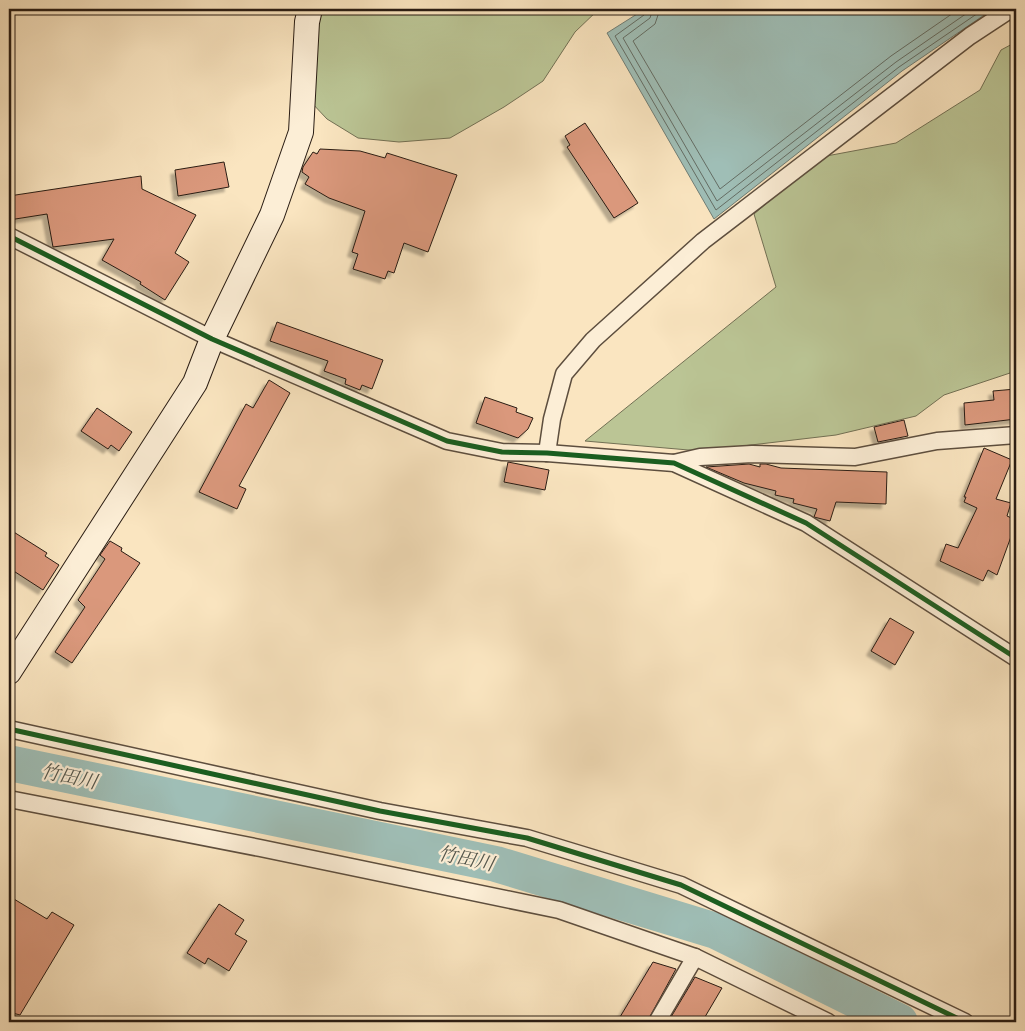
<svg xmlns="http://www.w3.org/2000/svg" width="1025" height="1031" font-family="'IM FELL French Canon','Noto Serif JP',serif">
	<defs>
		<filter id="shadow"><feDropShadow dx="-4.5" dy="4.5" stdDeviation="1" flood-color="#0004"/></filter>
	</defs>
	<rect width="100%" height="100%" fill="#fae5c0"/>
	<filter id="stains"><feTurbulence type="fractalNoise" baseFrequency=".004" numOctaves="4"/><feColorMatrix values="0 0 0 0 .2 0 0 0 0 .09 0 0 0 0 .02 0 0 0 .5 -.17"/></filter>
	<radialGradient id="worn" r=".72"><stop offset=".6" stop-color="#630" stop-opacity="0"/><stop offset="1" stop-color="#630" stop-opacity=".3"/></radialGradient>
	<g fill="#bbc595" stroke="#727054">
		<path d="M318,9H599L575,32L543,81L504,107L450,138L399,142L358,138L327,119L310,101Z"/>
		<path d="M1016,42V371L944,395L916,416L836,435L700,451L585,441L776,287L754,214L821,157L896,143L980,90L1001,50Z"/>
	</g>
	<path fill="#9fbeb6" stroke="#707d75" d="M645,9H993L902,71L714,219L607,33Z"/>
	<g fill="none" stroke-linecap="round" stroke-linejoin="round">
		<g stroke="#646d64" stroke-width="1">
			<path d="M646,9L644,15L615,36L716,210L899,67L984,9"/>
			<path d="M653,9L650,18L623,38L717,201L896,62L973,9"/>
			<path d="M660,9L655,24L633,41L720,189L891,56L959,9"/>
		</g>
		<path stroke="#9fbeb6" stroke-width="36" d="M9,763L496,864L716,931L900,1022"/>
	</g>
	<g fill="#da987b" stroke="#291c13" filter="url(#shadow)">
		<path d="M585,123L638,203L614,218L567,147L570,145L565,136Z"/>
		<path d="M320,149L360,151L385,158L387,153L457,175L428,252L404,243L394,273L388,271L385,279L353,269L358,254L352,252L365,211L329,198L305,184L309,177L302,172L303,167L313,152L317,154Z"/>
		<path d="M224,162L229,187L178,196L175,170Z"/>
		<path d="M141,176L142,189L196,215L175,253L189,262L165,300L140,284L141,282L102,260L114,239L53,247L47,214L9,220V196Z"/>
		<path d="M277,322L383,360L372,389L362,385L360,390L345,384L346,379L324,371L328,361L270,341Z"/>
		<path d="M269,380L290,393L239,486L246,489L237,509L199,492L246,404L253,408Z"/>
		<path d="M1016,389V419L965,425L964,403L994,400L993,391Z"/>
		<path d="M485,397L517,408L516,412L533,418L528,429L518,438L476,423Z"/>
		<path d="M97,408L132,432L119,451L111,445L108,449L81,431Z"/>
		<path d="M904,420L908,436L878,442L874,427Z"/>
		<path d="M984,448L1012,460L996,499L1011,503L1007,516L1016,520V523L997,575L988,570L983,581L940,561L946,544L958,548L977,508L964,502L966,497H964Z"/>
		<path d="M508,462L549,470L545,490L504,482Z"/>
		<path d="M749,464L760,467V464H766L781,468L887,472L886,504L836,502L830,521L814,517L817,509L793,503L794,499L775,495L776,491L744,483L706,467Z"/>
		<path d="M9,529L47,553L45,556L59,565L43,590L9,568Z"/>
		<path d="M110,541L122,548L121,551L140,563L72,663L55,652L85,607L78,600L105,559L100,555Z"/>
		<path d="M890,618L914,632L895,665L871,651Z"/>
		<path d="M9,896L47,919L52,912L74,925L20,1015L9,1012Z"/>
		<path d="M219,904L244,920L235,934L247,941L229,971L208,958L205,964L187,953Z"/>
		<path d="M653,962L676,969L647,1022H617Z"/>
		<path d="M695,977L722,988L702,1022H668Z"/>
	</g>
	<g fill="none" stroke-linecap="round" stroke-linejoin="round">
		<g stroke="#5d4e3e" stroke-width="19">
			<g id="street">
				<path d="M9,236L212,339L447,441L502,452L547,453L674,463L806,523L1016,658"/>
				<path d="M547,453L552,419L564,374L593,340L703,241L970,36L1011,9"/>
				<path d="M674,463L700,457L752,454L855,457L937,441L1016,435"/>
				<path d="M9,729L380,811L527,838L681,885L965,1022"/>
				<path d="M9,799L260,848L559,910L695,957L828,1022"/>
				<path d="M657,1022L695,957"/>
			</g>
		</g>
		<g stroke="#291c13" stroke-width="26">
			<path id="secondary" d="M9,672L195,383L212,339L272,215L301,132L307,22L310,9"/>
		</g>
		<use href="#street" stroke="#fceed6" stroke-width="16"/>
		<use href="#secondary" stroke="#fceed6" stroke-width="24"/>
		<g stroke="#fceed6" stroke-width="8">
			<g id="cycleway">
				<path d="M9,236L212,339L447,441L502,452L547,453L674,463L806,523L1016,658"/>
				<path d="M9,729L380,811L527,838L681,885L965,1022"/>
			</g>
		</g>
		<use href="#cycleway" stroke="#1b5e20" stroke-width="5"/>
	</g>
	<g text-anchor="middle" stroke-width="4.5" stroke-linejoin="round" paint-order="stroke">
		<g font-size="19" font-style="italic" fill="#52554c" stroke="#fceed6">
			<text transform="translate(69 776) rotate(12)" y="7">竹田川</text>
			<text transform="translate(466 858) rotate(12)" y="7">竹田川</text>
		</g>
	</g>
	<rect width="1025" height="1031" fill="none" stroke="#fae5c0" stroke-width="30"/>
	<rect x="10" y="10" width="1005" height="1011" fill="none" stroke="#291c13" stroke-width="2.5"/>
	<rect x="15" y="15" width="995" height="1001" fill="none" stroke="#291c13"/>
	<rect width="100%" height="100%" filter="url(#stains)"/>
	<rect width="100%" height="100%" fill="url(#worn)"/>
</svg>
